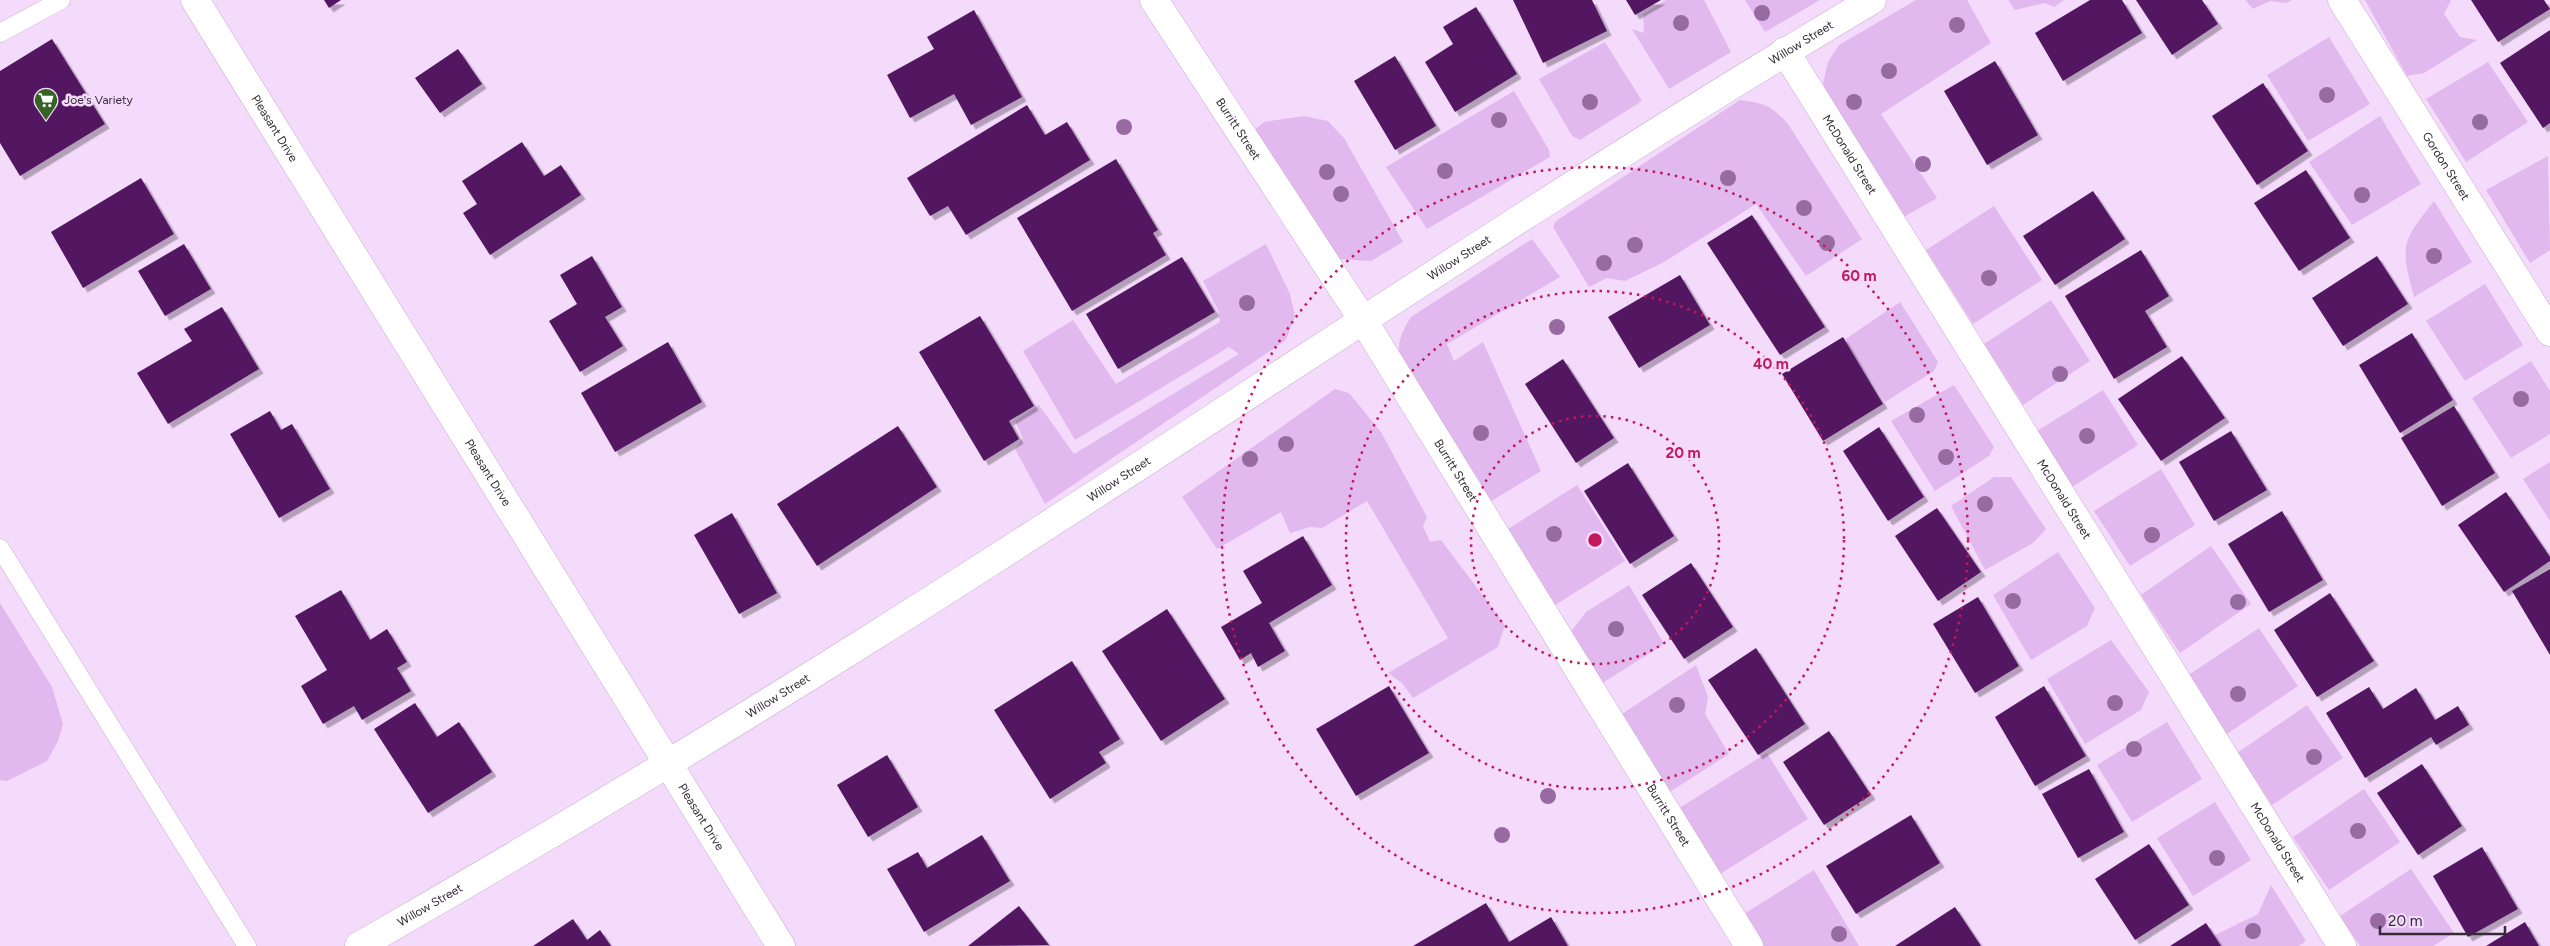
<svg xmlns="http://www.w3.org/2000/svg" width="2550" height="946" font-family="Figtree,sans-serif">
	<defs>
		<filter id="shadow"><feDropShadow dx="4.5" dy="4.5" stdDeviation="0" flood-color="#0004"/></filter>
	</defs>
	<rect width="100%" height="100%" fill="#f4dafb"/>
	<g fill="#e2b9ee">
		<path d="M1666,0H1704L1731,52L1669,89L1632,29L1644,33L1643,14Z"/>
		<path d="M1745,0H1820L1765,32Z"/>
		<path d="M1916,0H1967L1991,43L1881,114L1937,198L1902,218L1837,115L1823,83L1828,62L1839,45Z"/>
		<path d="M2008,0H2064L2054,7L2045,3L2015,10Z"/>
		<path d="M2245,0H2292L2287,3L2270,1L2253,9Z"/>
		<path d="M2365,0H2451L2444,14L2460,37L2477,40L2424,73L2407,76Z"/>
		<path d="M2329,37L2370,104L2308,141L2267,75Z"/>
		<path d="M1605,42L1642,101L1580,140L1572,136L1539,79Z"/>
		<path d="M2488,62L2528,122L2466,162L2426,99Z"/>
		<path d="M1514,91L1549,150L1550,157L1427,229L1386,167Z"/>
		<path d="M1740,100C1765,103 1772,106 1788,124L1862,239L1806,276L1756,204L1664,262L1625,281L1607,278L1589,287L1553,227L1556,221Z"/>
		<path d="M1304,116L1328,121L1344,138L1403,242L1371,261L1339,259L1253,131L1264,122Z"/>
		<path d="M2380,116L2421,184L2352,225L2309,162Z"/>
		<path d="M2548,156L2550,250L2530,263L2486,190Z"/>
		<path d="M2434,201L2472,262L2414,297C2400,245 2401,243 2434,201Z"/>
		<path d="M1994,206L2042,280L1973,324L1926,250Z"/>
		<path d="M1532,239L1560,277L1447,344L1454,361L1483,342L1541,471L1488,503L1401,370C1397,345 1398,338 1411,317Z"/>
		<path d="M1266,244L1290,294L1295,316L1286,340L1045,504L1015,449L1023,438L1015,421L1039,405L1074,454L1239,354L1229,347L1075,440L1023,351L1073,320L1116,384L1220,322L1218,310L1203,281Z"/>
		<path d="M2485,284L2523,345L2465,381L2426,321Z"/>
		<path d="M2051,300L2090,361L2023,405L1984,344Z"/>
		<path d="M1900,302L1938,362L1934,371L1885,402L1844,340Z"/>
		<path d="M2531,361L2550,391V434L2511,458L2472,398Z"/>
		<path d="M1954,385L1994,447L1989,456L1935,491L1891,421Z"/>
		<path d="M1335,389L1349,393L1381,432L1427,517L1423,526L1430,542L1441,540L1505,625L1498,647L1413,698L1402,683L1388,673L1448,638L1367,501L1322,528L1310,527L1290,533L1281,512L1217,549L1182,497Z"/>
		<path d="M2103,390L2138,445L2072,487L2037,431Z"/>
		<path d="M2550,462V521L2523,479Z"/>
		<path d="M2161,469L2195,525L2130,566L2094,511Z"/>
		<path d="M1994,477H2011L2046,529L2033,543L1985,570L1951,506Z"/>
		<path d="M1577,485L1625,561L1552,607L1505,531Z"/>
		<path d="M2211,546L2251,604L2180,653L2141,595Z"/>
		<path d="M2058,552L2095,608L2087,626L2031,660L1993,595Z"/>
		<path d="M1629,585L1664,644L1601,684L1570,633L1586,612Z"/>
		<path d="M0,603L52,687L63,724L58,741L47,761L7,781L0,780Z"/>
		<path d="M2259,628L2298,686L2227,734L2187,676Z"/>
		<path d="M2111,640L2149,692L2141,710L2085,744L2047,679Z"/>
		<path d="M1696,665L1708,697L1705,714L1729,754L1668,793L1622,714Z"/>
		<path d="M2307,705L2343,758L2272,805L2237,753Z"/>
		<path d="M2167,722L2202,779L2132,822L2097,765Z"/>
		<path d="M1767,753L1808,819L1720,874L1681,812V807Z"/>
		<path d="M2364,789L2400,842L2329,890L2293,837Z"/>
		<path d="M2215,802L2251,860L2193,896L2157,838Z"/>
		<path d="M2411,869L2454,933L2433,946H2360L2340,916Z"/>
		<path d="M1814,870L1859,946H1764L1744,914Z"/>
		<path d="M2271,885L2306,941L2299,946H2220L2213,936L2258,914Z"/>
	</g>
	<g fill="#521861" filter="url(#shadow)">
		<path d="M324,0H341L329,8Z"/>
		<path d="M1513,0H1592L1607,31L1543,63Z"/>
		<path d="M1626,0H1661L1635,15Z"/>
		<path d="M2090,0H2122L2142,33L2063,81L2035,33Z"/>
		<path d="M2136,0H2202L2218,24L2172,55Z"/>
		<path d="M2471,0H2544L2550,9L2498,42Z"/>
		<path d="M1476,7L1517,74L1455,112L1425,62L1453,44L1443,27Z"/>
		<path d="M974,10L1022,97L971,125L954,94L910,118L887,75L934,49L927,37Z"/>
		<path d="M2550,30V123L2543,128L2500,63Z"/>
		<path d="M52,39L105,124L20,176L0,143V71Z"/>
		<path d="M458,49L482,84L440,113L415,78Z"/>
		<path d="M1395,56L1436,126L1395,150L1354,81Z"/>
		<path d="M1995,61L2038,135L1987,165L1944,91Z"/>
		<path d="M2263,83L2308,151L2257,185L2212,116Z"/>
		<path d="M1027,105L1045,135L1067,122L1090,160L966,235L948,206L930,216L907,178Z"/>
		<path d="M522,142L544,176L561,165L581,195L490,255L463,213L477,204L462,181Z"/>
		<path d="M1116,159L1158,230L1153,233L1166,255L1072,311L1017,218Z"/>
		<path d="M2306,170L2350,238L2299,271L2254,203Z"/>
		<path d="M141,178L174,234L83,288L51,232Z"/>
		<path d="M2093,191L2125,239L2055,285L2023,236Z"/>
		<path d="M1752,215L1825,327L1780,355L1707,243Z"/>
		<path d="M184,244L211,289L165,316L138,271Z"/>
		<path d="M2141,250L2169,296L2145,311L2167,347L2114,379L2065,296Z"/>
		<path d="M592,256L622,307L605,317L623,346L580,372L549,321L577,304L560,275Z"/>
		<path d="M2377,256L2408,304L2343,346L2312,298Z"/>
		<path d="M1182,257L1215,312L1118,369L1086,314Z"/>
		<path d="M1680,275L1710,325L1639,368L1608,317Z"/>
		<path d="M222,307L259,369L168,424L137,373L192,341L184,329Z"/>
		<path d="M980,316L1034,406L1009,421L1019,439L984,461L919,352Z"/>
		<path d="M2412,333L2453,400L2400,433L2359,365Z"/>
		<path d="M1843,337L1883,404L1823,441L1782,374Z"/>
		<path d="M668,342L702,402L615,452L581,393Z"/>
		<path d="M2182,356L2225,418L2161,461L2118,399Z"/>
		<path d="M1563,359L1614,438L1576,463L1525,384Z"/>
		<path d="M2454,406L2495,473L2442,506L2401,438Z"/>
		<path d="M270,411L281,430L292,424L330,489L279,518L230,434Z"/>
		<path d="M898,426L937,487L817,566L777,504Z"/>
		<path d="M1879,427L1924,497L1888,521L1843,451Z"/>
		<path d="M2231,431L2267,490L2214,521L2179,462Z"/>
		<path d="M1628,463L1674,536L1630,564L1584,491Z"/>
		<path d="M2506,492L2550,557V561L2504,592L2458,525Z"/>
		<path d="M1937,508L1981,572L1938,601L1895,536Z"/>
		<path d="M2282,511L2323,580L2269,612L2228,544Z"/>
		<path d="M732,513L777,593L739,614L694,535Z"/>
		<path d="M1303,536L1332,585L1269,623L1285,651L1258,667L1251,653L1240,660L1221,627L1262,603L1243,571Z"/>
		<path d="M1691,563L1733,627L1684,659L1642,595Z"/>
		<path d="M2550,569V655L2512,591Z"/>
		<path d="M341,590L370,640L387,629L407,662L397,668L411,691L362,720L354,706L323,724L301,686L327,670L295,616Z"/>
		<path d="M2330,593L2374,661L2317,697L2274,630Z"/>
		<path d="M1978,597L2019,666L1975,693L1933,624Z"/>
		<path d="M1167,609L1225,699L1161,741L1102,651Z"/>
		<path d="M1756,648L1805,724L1758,755L1708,680Z"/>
		<path d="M1072,661L1120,739L1099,752L1106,763L1050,799L994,710Z"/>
		<path d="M1389,686L1429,753L1356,796L1316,729Z"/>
		<path d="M2044,686L2086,756L2035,786L1995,717Z"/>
		<path d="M2369,687L2383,709L2416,688L2435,720L2458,706L2469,725L2436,745L2431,737L2365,778L2326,713Z"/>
		<path d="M415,703L437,737L459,722L492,772L428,813L374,729Z"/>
		<path d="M1829,731L1871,795L1824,825L1783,762Z"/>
		<path d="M887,755L918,807L868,837L837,785Z"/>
		<path d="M2422,764L2462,826L2418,855L2377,793Z"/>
		<path d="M2089,769L2124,832L2078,858L2042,794Z"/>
		<path d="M1911,815L1940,863L1856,914L1826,866Z"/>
		<path d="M982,835L1010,881L924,932L887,869L918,852L927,868Z"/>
		<path d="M2149,844L2189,905L2135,940L2095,879Z"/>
		<path d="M2482,847L2518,909L2468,937L2433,876Z"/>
		<path d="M1486,903L1509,942L1551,917L1568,946H1413Z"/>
		<path d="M1019,906L1049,945L968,946Z"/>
		<path d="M1955,907L1981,946H1895Z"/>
		<path d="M573,919L587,940L600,930L611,946H533Z"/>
		<path d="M2525,922L2539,946H2486Z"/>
		<path d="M2206,923L2221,946H2170Z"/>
	</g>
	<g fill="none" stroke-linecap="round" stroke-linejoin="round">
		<g stroke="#c7afce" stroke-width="19">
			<g id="service">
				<path d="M0,33L61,0"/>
				<path d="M0,548L247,946"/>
			</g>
		</g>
		<g stroke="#c7afce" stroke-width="29">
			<g id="minor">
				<path id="s1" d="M195,0L781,946"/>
				<path id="s2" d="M2342,0L2550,332"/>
				<path id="s3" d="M1785,51L2342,946"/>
				<path id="s4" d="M359,946C532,847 704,743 874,636C1208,426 1533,202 1872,0"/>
			</g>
		</g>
		<g stroke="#c7afce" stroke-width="29">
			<g id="tertiary">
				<path id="s5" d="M1154,0L1363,320L1749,946"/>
			</g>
		</g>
		<use href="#service" stroke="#fff" stroke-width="18"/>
		<use href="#minor" stroke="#fff" stroke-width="28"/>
		<use href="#tertiary" stroke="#fff" stroke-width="28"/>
	</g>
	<g fill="#976ba2">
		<circle cx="1762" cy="13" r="8"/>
		<circle cx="1681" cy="23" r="8"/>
		<circle cx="1957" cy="25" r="8"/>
		<circle cx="1889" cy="71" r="8"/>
		<circle cx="2327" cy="95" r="8"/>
		<circle cx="1590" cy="102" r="8"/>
		<circle cx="1854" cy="102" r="8"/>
		<circle cx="1499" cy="120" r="8"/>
		<circle cx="2480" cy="122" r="8"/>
		<circle cx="1124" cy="127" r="8"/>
		<circle cx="1923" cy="164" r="8"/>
		<circle cx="1445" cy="171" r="8"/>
		<circle cx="1327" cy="172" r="8"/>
		<circle cx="1728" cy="178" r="8"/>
		<circle cx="1341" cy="194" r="8"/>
		<circle cx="2362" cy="195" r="8"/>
		<circle cx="1804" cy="208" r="8"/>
		<circle cx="1827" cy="243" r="8"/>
		<circle cx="1635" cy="245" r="8"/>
		<circle cx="2434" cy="256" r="8"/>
		<circle cx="1604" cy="263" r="8"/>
		<circle cx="1989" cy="278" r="8"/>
		<circle cx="1247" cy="303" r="8"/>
		<circle cx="1557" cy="327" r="8"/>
		<circle cx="2060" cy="374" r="8"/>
		<circle cx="2521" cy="399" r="8"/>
		<circle cx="1917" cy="415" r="8"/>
		<circle cx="1481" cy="433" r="8"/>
		<circle cx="2087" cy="436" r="8"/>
		<circle cx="1286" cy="444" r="8"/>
		<circle cx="1946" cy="457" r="8"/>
		<circle cx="1250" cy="459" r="8"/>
		<circle cx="1985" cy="504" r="8"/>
		<circle cx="1554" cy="534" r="8"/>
		<circle cx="2152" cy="535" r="8"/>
		<circle cx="2013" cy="601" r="8"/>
		<circle cx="2238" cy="602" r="8"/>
		<circle cx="1616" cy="629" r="8"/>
		<circle cx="2238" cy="694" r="8"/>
		<circle cx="2115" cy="703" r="8"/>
		<circle cx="1677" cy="705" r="8"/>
		<circle cx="2134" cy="749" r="8"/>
		<circle cx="2314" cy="757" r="8"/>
		<circle cx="1548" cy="796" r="8"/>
		<circle cx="2358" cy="831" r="8"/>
		<circle cx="1502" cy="835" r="8"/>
		<circle cx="2217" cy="858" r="8"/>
		<circle cx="2378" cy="921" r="8"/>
		<circle cx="2253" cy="931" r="8"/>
		<circle cx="1839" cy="934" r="8"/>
	</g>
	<g fill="none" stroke="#c2185b" stroke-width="2.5" stroke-dasharray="2.5 5">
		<circle cx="1595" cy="540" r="124"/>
		<circle cx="1595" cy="540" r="249"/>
		<circle cx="1595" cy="540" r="373"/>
	</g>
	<defs>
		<g id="supermarket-pin" transform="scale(1.25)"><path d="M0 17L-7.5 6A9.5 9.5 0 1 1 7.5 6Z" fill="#346324" stroke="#f4dafb"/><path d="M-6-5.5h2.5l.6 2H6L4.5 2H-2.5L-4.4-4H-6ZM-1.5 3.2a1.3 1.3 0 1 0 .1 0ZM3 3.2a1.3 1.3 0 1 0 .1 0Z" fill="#fff"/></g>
	</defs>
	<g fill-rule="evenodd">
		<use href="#supermarket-pin" x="46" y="100"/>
	</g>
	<g text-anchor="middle" stroke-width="5" stroke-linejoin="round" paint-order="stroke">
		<g font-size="12" fill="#352b37" stroke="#f4dafb">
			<text dy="4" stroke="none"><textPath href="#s4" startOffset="1702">Willow Street</textPath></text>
			<text dy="4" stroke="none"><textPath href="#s1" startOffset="151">Pleasant Drive</textPath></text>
			<text dy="4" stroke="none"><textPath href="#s5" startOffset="154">Burritt Street</textPath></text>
			<text dy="4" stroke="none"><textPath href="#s3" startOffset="122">McDonald Street</textPath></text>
			<text dy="4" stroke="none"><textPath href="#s2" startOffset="196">Gordon Street</textPath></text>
			<text dy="4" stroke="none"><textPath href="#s4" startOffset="1298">Willow Street</textPath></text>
			<text dy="4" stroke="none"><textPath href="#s5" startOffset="559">Burritt Street</textPath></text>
			<text dy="4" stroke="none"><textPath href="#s1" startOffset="556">Pleasant Drive</textPath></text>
			<text dy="4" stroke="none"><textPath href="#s4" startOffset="892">Willow Street</textPath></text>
			<text dy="4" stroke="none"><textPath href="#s3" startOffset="528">McDonald Street</textPath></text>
			<text dy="4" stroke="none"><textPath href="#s4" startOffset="488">Willow Street</textPath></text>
			<text dy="4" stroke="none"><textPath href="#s5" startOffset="964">Burritt Street</textPath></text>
			<text dy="4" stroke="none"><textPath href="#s1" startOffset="961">Pleasant Drive</textPath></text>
			<text dy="4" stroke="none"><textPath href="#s3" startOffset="932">McDonald Street</textPath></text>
			<text dy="4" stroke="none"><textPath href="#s4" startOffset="82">Willow Street</textPath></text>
		</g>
		<g font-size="12" fill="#352b37" stroke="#f4dafb" text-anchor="start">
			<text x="64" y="104">Joe's Variety</text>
		</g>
	</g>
	<circle cx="1595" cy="540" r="8" fill="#c2185b" stroke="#f4dafb" stroke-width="2.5"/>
	<g font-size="15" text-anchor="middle" font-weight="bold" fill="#c2185b" stroke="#f4dafb" stroke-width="5" stroke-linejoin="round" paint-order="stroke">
		<text x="1859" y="281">60 m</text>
		<text x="1771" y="369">40 m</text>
		<text x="1683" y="458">20 m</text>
	</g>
	<path d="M2380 926v8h125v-8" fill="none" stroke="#352b37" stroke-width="2.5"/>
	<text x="2388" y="926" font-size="15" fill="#352b37" stroke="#f4dafb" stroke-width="4" paint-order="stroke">20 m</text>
</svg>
